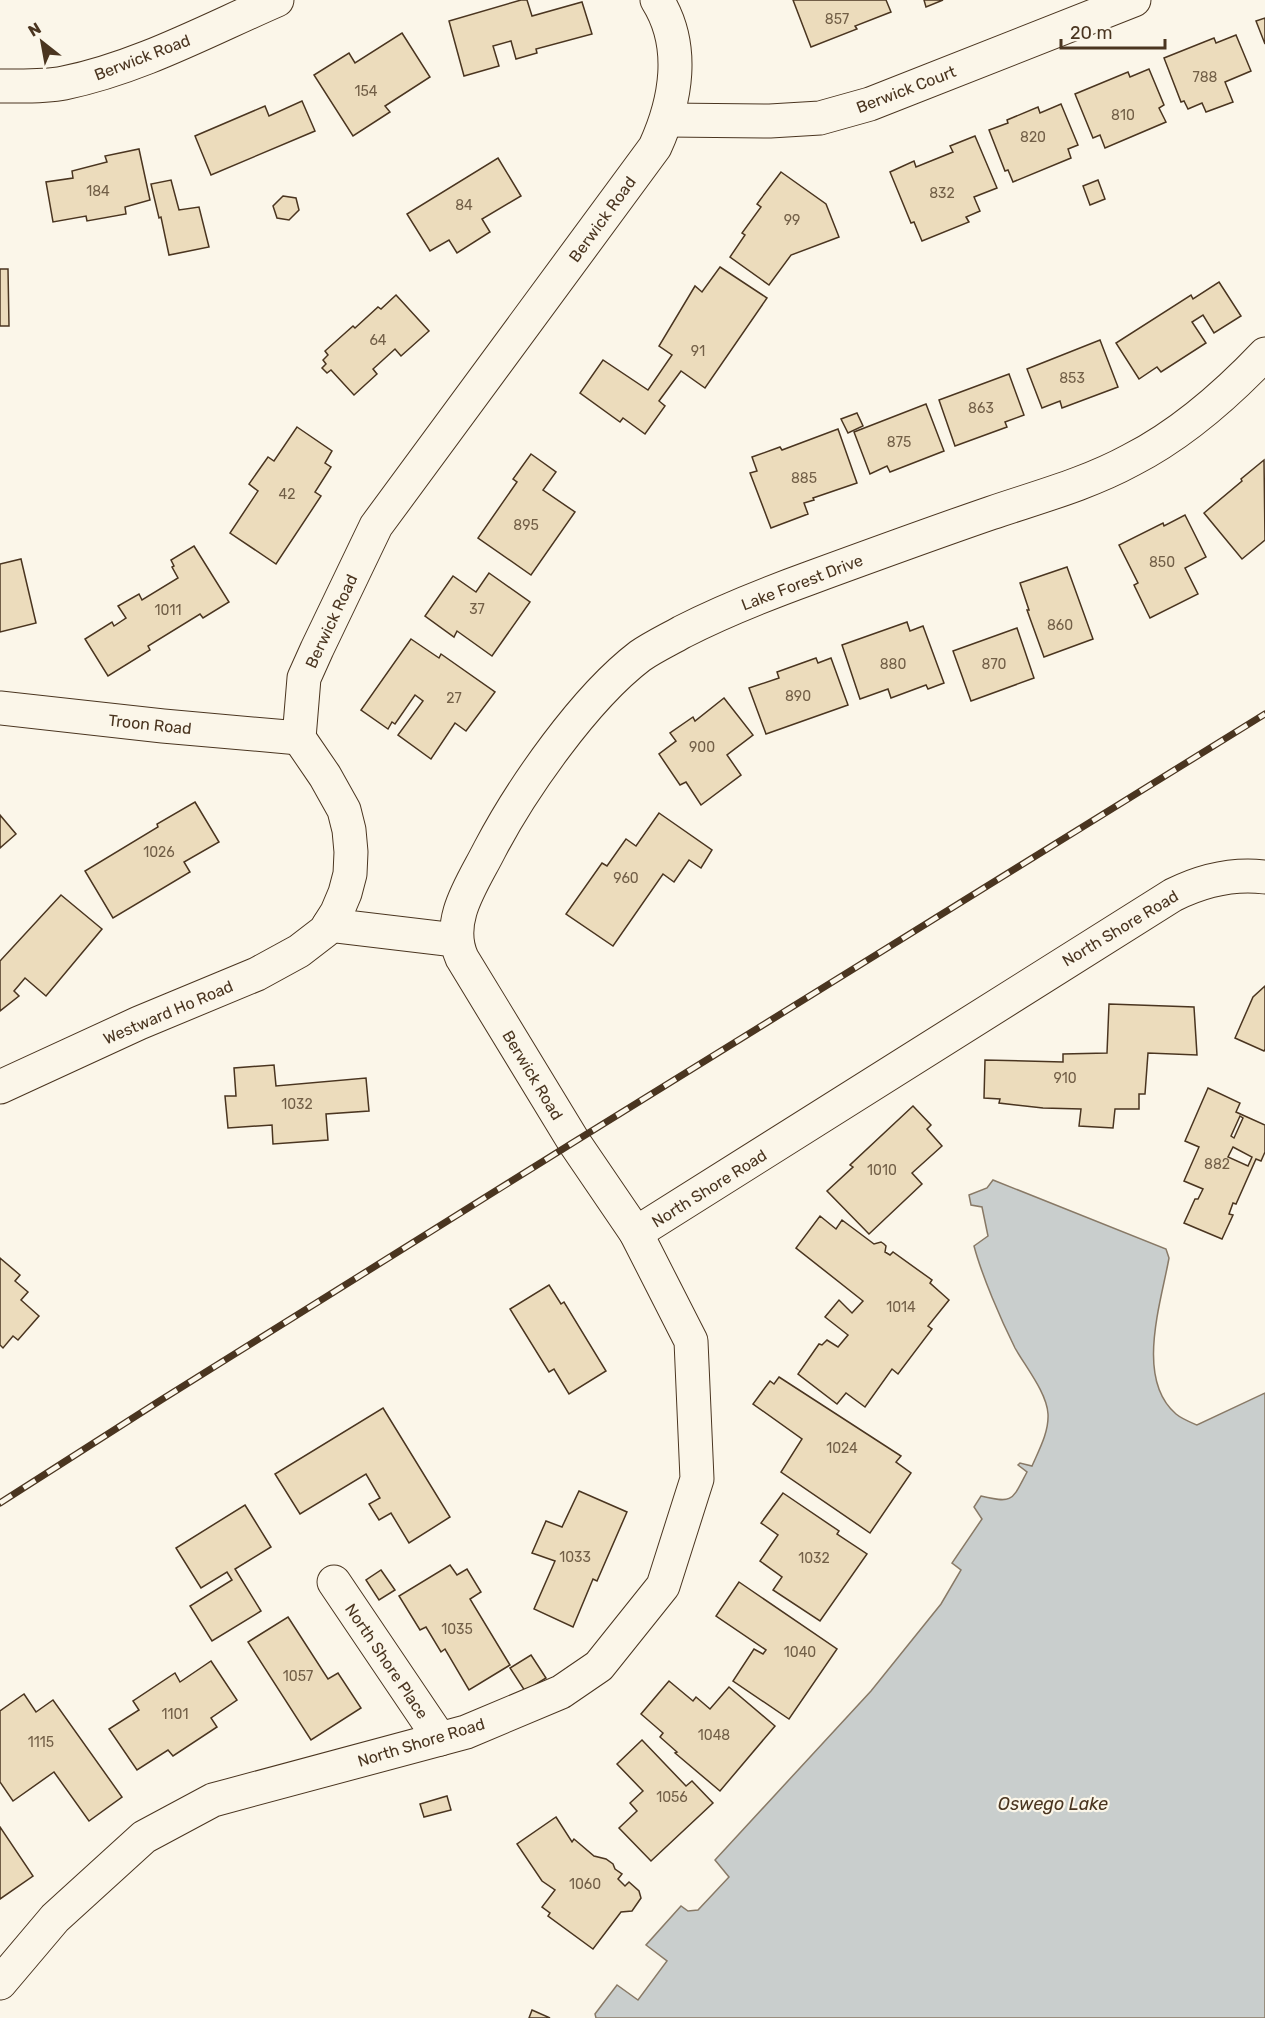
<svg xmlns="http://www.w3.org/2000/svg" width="1265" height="2018" font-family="Rubik,sans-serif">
	<rect width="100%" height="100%" fill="#fbf6e9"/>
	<path fill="#c9cecd" stroke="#887966" stroke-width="1.5" d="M993,1180L1166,1249L1169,1258C1161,1303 1135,1379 1176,1414C1182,1419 1190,1422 1197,1425L1265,1393V2018H596L595,2014L617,1985L638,2000L667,1961L646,1945L681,1906L688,1911L698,1910L729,1877L715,1860L871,1691L941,1604L961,1570L952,1563L982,1519L974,1507L981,1496C1014,1504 1012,1500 1027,1472L1018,1465L1020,1463L1032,1466C1039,1450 1049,1432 1048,1414C1047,1393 1025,1366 1015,1348C1001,1320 982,1276 974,1246L988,1236L982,1207L971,1205L969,1195L987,1188Z"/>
	<g fill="#ecdcbc" stroke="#4a3520" stroke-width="1.5" fill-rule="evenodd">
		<path d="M521,0H527L532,16L582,2L592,34L536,49L537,53L516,59L511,41L493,46L499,66L464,76L449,21Z"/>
		<path d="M793,0H886L891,12L855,26L857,29L811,47Z"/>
		<path d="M924,0H943L926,7Z"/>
		<path d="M1265,18V44L1256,21Z"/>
		<path d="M402,33L430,77L385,106L390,112L353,136L314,75L349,53L355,63Z"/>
		<path d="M1236,35L1251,71L1225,82L1233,102L1206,112L1202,103L1188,109L1184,101L1181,102L1164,58L1214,38L1216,43Z"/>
		<path d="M1149,69L1164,105L1159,108L1166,122L1105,148L1100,135L1093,138L1075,94L1128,72L1130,77Z"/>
		<path d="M302,101L315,131L211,175L195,136L265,106L269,116Z"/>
		<path d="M1061,104L1078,145L1068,149L1071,158L1013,182L1008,170L1005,171L989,130L1008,123L1007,120L1038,107L1040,113Z"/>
		<path d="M975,136L997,188L974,197L980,211L966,217L969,222L922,241L914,222L911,223L890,172L914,161L916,167L953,152L950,146Z"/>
		<path d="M139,149L150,200L125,207L126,214L87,221L86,216L53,222L46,182L73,178L72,171L107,162L105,156Z"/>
		<path d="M498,158L521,196L482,219L490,232L457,253L449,240L430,251L407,214Z"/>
		<path d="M781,172L826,204L839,237L791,255L769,285L730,257L745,235L742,233L761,207L757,204Z"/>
		<path d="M171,180L179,210L199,207L209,247L169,255L161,217L159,218L151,184Z"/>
		<path d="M1098,180L1105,199L1090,205L1083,186Z"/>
		<path d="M283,196L296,198L299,210L289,220L277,218L273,206Z"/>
		<path d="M720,267L767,298L705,388L681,371L659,401L665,406L645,434L623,418L620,422L580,393L603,360L648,390L672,355L659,346L695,286L702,292Z"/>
		<path d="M0,269H8L9,326H0Z"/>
		<path d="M1219,282L1241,316L1214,333L1203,315L1192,322L1206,343L1161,372L1157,367L1139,379L1116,343L1191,295L1193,299Z"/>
		<path d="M396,295L429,331L401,356L395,349L373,369L377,374L354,395L331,370L327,373L322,368L326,364L323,360L328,355L325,351L353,326L355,328L378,307L381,309Z"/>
		<path d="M1100,340L1118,387L1062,408L1060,401L1042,408L1027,369Z"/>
		<path d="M1009,374L1024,415L1005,422L1007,427L955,446L939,400Z"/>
		<path d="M926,404L944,451L890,472L887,466L870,474L854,432Z"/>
		<path d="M857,413L863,426L848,433L841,419Z"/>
		<path d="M297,427L332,451L325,463L331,467L315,492L321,496L276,564L230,533L258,491L249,484L268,457L274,461Z"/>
		<path d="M838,429L857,483L813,498L814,500L804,503L808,514L771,528L750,473L757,471L752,457L780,447L782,450Z"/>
		<path d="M531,454L556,472L543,490L575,512L531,575L478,538L517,482L513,479Z"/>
		<path d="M1264,460L1265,540L1242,559L1204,513L1242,481L1241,479Z"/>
		<path d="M1185,515L1206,557L1185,568L1198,594L1150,618L1134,585L1138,583L1119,545L1163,523L1164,526Z"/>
		<path d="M194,546L229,602L203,618L200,614L148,646L150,650L108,676L85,639L112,622L114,626L126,618L118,606L139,594L142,600L178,578L172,567L174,566L171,560Z"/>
		<path d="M21,559L36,623L0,632V564Z"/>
		<path d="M1067,567L1093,639L1044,657L1027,610H1029L1020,583Z"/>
		<path d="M489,573L530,602L492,656L457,631L454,637L425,616L453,576L476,592Z"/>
		<path d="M907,622L910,631L923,626L944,683L928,689L926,685L891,698L888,689L860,699L842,645Z"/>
		<path d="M1017,628L1034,678L971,701L953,651Z"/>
		<path d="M411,639L439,658L441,654L495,692L466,731L455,723L431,759L398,735L423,701L415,695L395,724L392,722L388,729L361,710Z"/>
		<path d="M816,658L818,663L831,658L848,705L766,734L749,688L779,678L777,672Z"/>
		<path d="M724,698L753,735L727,755L741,775L701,805L686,782L680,785L659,754L676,741L670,733L693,717L695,721Z"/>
		<path d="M195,802L219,842L184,862L190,872L113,918L85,871L158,827L157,824Z"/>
		<path d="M659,813L712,850L701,868L689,860L674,882L663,874L613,946L566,914L602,863L607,866L626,839L636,846Z"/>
		<path d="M0,815L16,834L0,848Z"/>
		<path d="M61,895L102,929L46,996L25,978L14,991L19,996L0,1011V961Z"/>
		<path d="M1265,986V1049L1264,1051L1235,1038L1253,997Z"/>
		<path d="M1109,1004L1194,1007L1197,1055L1148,1053L1145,1094H1139V1109H1115L1113,1128L1079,1126L1081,1109L1043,1108L999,1103L1000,1099L984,1098L985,1060L1063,1062V1054L1107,1053Z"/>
		<path d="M274,1065L276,1086L366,1078L369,1111L326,1114L328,1140L273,1144L272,1125L228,1128L225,1096H236L234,1068Z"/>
		<path d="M1208,1088L1240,1103L1236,1112L1265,1125V1152L1261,1161L1256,1159L1236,1204L1233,1203L1229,1214L1233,1215L1222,1239L1184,1223L1195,1199H1198L1203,1189L1184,1181L1199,1147L1185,1141ZM1240,1116L1243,1118L1234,1138L1231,1136ZM1233,1147L1252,1157L1248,1166L1228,1157Z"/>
		<path d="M913,1106L931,1125L927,1129L942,1146L912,1173L922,1184L869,1234L827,1191L853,1167L850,1165Z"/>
		<path d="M820,1216L836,1229L842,1220L874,1244L881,1242L884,1244L886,1246L885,1252L890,1255L893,1252L932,1280L930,1283L949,1300L928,1326L932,1329L898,1374L892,1369L865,1407L846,1393L837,1404L798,1374L819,1344L822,1345L827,1340L838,1347L848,1335L825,1317L839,1300L852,1313L863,1301L796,1248Z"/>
		<path d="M0,1258L20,1275L15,1281L28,1292L21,1300L39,1316L18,1340L13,1336L3,1348L0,1345Z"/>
		<path d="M549,1285L561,1304L564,1302L606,1371L569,1394L554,1369L549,1372L510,1309Z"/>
		<path d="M779,1377L901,1456L896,1462L911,1473L870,1533L781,1472L802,1439L753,1404L770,1381L774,1384Z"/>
		<path d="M383,1408L450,1517L409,1543L391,1513L379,1520L369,1504L380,1498L366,1474L300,1514L275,1474Z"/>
		<path d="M579,1491L627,1512L597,1581L593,1579L573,1627L534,1609L555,1561L532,1553L546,1521L562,1527Z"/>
		<path d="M783,1493L839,1531L837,1534L867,1554L820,1621L773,1590L782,1577L760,1561L778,1535L761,1523Z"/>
		<path d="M245,1505L271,1547L235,1569L261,1611L212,1641L190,1606L232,1580L227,1572L201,1588L176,1548Z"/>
		<path d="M450,1565L457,1575L467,1569L481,1592L470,1599L510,1665L469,1690L445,1649L441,1652L426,1627L420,1630L399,1596Z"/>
		<path d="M381,1570L395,1590L379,1600L366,1580Z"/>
		<path d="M739,1582L837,1649L789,1719L733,1681L754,1649L763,1654L766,1650L716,1616Z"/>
		<path d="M288,1617L328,1679L338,1673L361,1708L311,1740L248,1642Z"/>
		<path d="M531,1655L546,1678L525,1691L510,1668Z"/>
		<path d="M211,1661L237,1700L211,1718L217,1727L173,1756L168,1750L137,1770L109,1729L139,1710L133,1701L175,1673L180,1682Z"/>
		<path d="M669,1681L693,1701L696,1697L710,1709L729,1687L775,1726L720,1791L675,1753L677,1752L660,1737L663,1733L641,1714Z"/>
		<path d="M24,1694L36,1712L53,1700L122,1797L89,1821L54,1772L13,1801L0,1782V1711Z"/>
		<path d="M642,1740L686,1786L692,1781L713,1803L651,1861L619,1828L637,1811L630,1803L643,1791L617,1764Z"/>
		<path d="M447,1796L451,1810L424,1817L420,1804Z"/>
		<path d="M556,1817L572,1842L574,1839L594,1856L606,1859L613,1864L615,1869L622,1874L618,1879L625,1886L629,1882L639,1891L641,1898L632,1911L621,1912L593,1949L548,1916L550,1913L542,1907L555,1890L542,1881L517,1844Z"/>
		<path d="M0,1827L33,1876L0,1899Z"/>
		<path d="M532,2010L550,2018H529Z"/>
	</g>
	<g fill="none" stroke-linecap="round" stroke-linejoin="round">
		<g stroke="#4a3520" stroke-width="35">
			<g id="minor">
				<path d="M0,86C21,86 44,87 64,83C138,68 208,30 277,0"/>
				<path d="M667,120L770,121L820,118L870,104L1134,0"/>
				<path d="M0,708L163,726L299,738"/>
				<path d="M329,925L455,940"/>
				<path d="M0,1087L139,1023L257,974L299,951L325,931L337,912L345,893L350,874L351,852L349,830L344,810L325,776L299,738L304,678L317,649L376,526L655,147C676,101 686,46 657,0"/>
				<path d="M636,1233L1173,895C1203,880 1232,873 1265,877"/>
				<path d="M334,1582L440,1739"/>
				<path d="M0,1983L55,1918L144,1837L213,1800L466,1732L561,1692L599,1666L663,1586L697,1479L691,1341L636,1233L574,1142L462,958C445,920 473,883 490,849C522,788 585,698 640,656C653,647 668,640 682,632C723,611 766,594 810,578C870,556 930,534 991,513C1038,497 1087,484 1131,460C1182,434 1226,395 1265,354"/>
			</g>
		</g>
		<use href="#minor" stroke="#fbf6e9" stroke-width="33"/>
		<g stroke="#4a3520" stroke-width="7">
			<path id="rail" d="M0,1503L161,1400L574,1142L1265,714"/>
		</g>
		<use href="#rail" stroke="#fbf6e9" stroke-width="4.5" stroke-dasharray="14" stroke-linecap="butt"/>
	</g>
	<g text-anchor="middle" stroke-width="4.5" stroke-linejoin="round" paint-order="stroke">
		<g font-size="14" fill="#725f47">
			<text x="837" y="24">857</text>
			<text x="1205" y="82">788</text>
			<text x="366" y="96">154</text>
			<text x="1123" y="120">810</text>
			<text x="1033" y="142">820</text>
			<text x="98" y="196">184</text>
			<text x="942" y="198">832</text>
			<text x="464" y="210">84</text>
			<text x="792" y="225">99</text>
			<text x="378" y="345">64</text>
			<text x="698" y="356">91</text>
			<text x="1072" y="383">853</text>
			<text x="981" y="413">863</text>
			<text x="899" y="447">875</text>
			<text x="804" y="483">885</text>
			<text x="287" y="499">42</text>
			<text x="526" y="530">895</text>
			<text x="1162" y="567">850</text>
			<text x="477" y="614">37</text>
			<text x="168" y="615">1011</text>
			<text x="1060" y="630">860</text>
			<text x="893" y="669">880</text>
			<text x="994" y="669">870</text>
			<text x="798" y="701">890</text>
			<text x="454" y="703">27</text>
			<text x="702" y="752">900</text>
			<text x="159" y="857">1026</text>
			<text x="626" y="883">960</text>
			<text x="1065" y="1083">910</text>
			<text x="297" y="1109">1032</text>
			<text x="1217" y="1169">882</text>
			<text x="882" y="1175">1010</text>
			<text x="901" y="1312">1014</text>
			<text x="842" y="1453">1024</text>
			<text x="575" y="1562">1033</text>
			<text x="814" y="1563">1032</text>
			<text x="457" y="1634">1035</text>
			<text x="800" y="1657">1040</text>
			<text x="298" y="1681">1057</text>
			<text x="175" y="1719">1101</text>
			<text x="714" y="1740">1048</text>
			<text x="41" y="1747">1115</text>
			<text x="672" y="1802">1056</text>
			<text x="585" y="1889">1060</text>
		</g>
		<g font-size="16" fill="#4a3520" stroke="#fbf6e9">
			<text transform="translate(142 57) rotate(-21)" y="6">Berwick Road</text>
			<text transform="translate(906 89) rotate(-21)" y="6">Berwick Court</text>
			<text transform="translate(602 219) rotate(-54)" y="6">Berwick Road</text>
			<text transform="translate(802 582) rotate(-21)" y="6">Lake Forest Drive</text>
			<text transform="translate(331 621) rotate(-65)" y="6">Berwick Road</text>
			<text transform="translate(150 724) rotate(6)" y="6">Troon Road</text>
			<text transform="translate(1120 928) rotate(-31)" y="6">North Shore Road</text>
			<text transform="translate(168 1012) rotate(-23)" y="6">Westward Ho Road</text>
			<text transform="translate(533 1075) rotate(59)" y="6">Berwick Road</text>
			<text transform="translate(709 1188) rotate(-32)" y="6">North Shore Road</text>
			<text transform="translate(387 1661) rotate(56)" y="6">North Shore Place</text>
			<text transform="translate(421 1742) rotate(-17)" y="6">North Shore Road</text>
		</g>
		<g font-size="18" font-style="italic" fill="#4a3520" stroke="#fbf6e9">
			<text x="1053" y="1810">Oswego Lake</text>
		</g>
	</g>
	<g transform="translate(42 42) rotate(329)" stroke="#fbf6e9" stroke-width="4.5" paint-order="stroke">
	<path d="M0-4.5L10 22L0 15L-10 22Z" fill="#4a3520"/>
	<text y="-9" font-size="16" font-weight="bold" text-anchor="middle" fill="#4a3520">N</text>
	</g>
	<path d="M1061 39v9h104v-9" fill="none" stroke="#4a3520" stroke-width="3"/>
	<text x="1070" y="39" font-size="18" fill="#4a3520" stroke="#fbf6e9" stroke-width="4.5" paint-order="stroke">20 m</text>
</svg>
